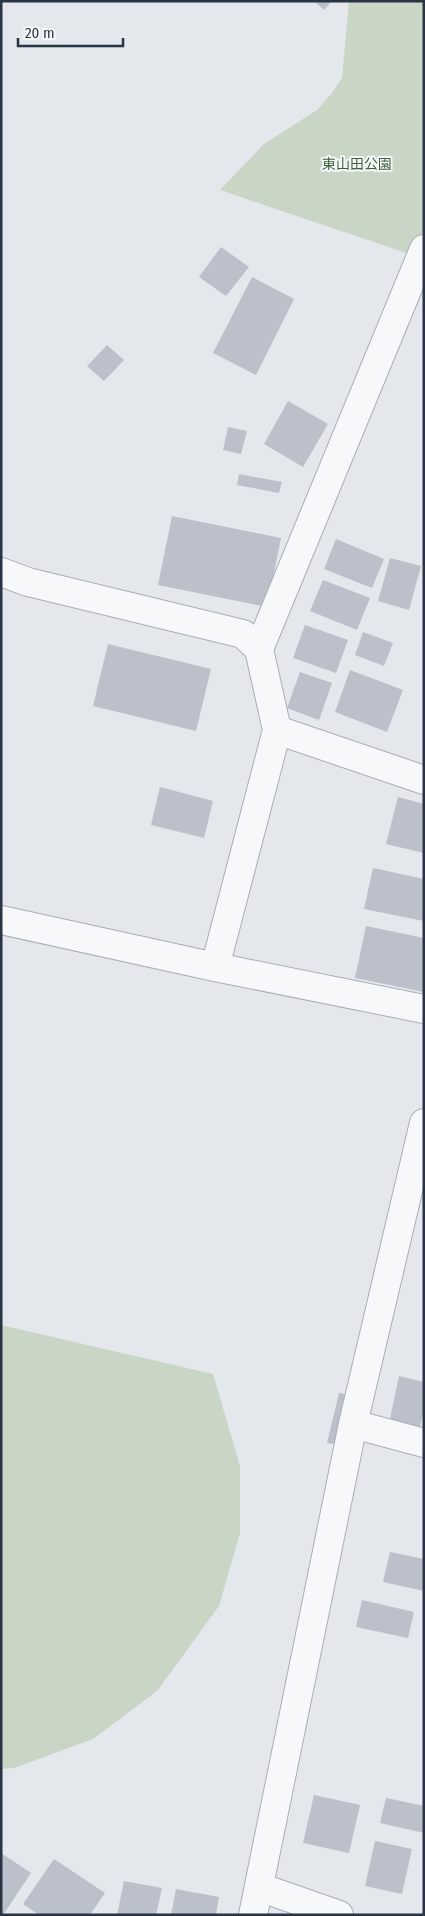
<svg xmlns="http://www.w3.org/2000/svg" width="425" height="1916" font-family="'Fira Sans Condensed','Noto Sans JP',sans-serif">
	<rect width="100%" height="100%" fill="#e4e7ec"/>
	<g fill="#c9d6c5">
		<path d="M349,1H424V249L421,258L220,190L264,144L317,110L332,93L342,78Z"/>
		<path d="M1,1325L213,1374L240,1466V1533L219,1606L157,1691L93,1739L14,1768L1,1769Z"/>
	</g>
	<g fill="#bbc0ca">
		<path d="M314,1H332L324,10Z"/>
		<path d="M221,247L249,267L226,296L199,277Z"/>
		<path d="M252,277L294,299L256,375L213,353Z"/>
		<path d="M107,345L124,360L104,381L87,366Z"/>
		<path d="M288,401L328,424L303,467L264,444Z"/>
		<path d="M228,427L247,431L241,454L223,450Z"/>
		<path d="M239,474L282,482L279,493L237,485Z"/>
		<path d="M172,516L281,538L267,607L158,585Z"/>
		<path d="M336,539L384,559L372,588L324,569Z"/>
		<path d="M390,558L421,566L409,610L378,601Z"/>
		<path d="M323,580L370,598L357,630L310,611Z"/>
		<path d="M305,625L348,640L336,673L293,658Z"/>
		<path d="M363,632L393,643L384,666L355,655Z"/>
		<path d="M108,644L211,669L196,731L93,706Z"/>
		<path d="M350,670L403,690L387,732L335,712Z"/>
		<path d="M300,672L332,683L319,720L287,708Z"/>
		<path d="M160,787L213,801L204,838L151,825Z"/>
		<path d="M398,797L424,804V853L386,844Z"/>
		<path d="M373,868L424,879V921L364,909Z"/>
		<path d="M366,926L424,938V992L355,978Z"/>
		<path d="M399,1376L424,1382V1408L418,1436L388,1429Z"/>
		<path d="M339,1393L351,1395L340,1445L327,1443Z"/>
		<path d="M390,1552L424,1559V1591L383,1582Z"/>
		<path d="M362,1600L414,1612L408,1638L356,1627Z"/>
		<path d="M314,1795L360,1805L349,1853L303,1843Z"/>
		<path d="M386,1798L424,1806V1833L380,1823Z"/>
		<path d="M375,1841L412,1849L402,1894L365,1886Z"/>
		<path d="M1,1853L31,1873L3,1915H1Z"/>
		<path d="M54,1859L105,1893L90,1915H39L23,1904Z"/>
		<path d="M124,1881L162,1888L156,1915H117Z"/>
		<path d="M176,1889L219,1897L216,1915H171Z"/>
	</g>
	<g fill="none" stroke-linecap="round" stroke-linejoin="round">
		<g stroke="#a9aeb7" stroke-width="30">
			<g id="minor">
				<path d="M1,572L28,582L243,634L259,649L277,730L215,967"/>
				<path d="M259,649L424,249"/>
				<path d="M277,730L424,780"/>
				<path d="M353,1424L424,1443"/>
				<path d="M259,1887L339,1915"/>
				<path d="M253,1915L353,1424L424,1123"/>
			</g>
		</g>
		<g stroke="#a9aeb7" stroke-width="30">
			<path id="tertiary" d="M1,920L215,967L424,1009"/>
		</g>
		<use href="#minor" stroke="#f7f8fa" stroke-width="28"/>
		<use href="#tertiary" stroke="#f7f8fa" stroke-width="28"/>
	</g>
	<g text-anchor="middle" stroke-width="4" stroke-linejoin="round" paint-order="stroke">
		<g font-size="14" fill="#3f6138" stroke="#f4f6f9">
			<text x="357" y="169">東山田公園</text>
		</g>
	</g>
	<rect width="425" height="1916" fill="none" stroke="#2b3445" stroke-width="5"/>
	<path d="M18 38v8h105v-8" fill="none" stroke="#2b3445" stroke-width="2.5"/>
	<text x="25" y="38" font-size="15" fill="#2b3445" stroke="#f4f6f9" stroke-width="4" paint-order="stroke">20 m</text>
</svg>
